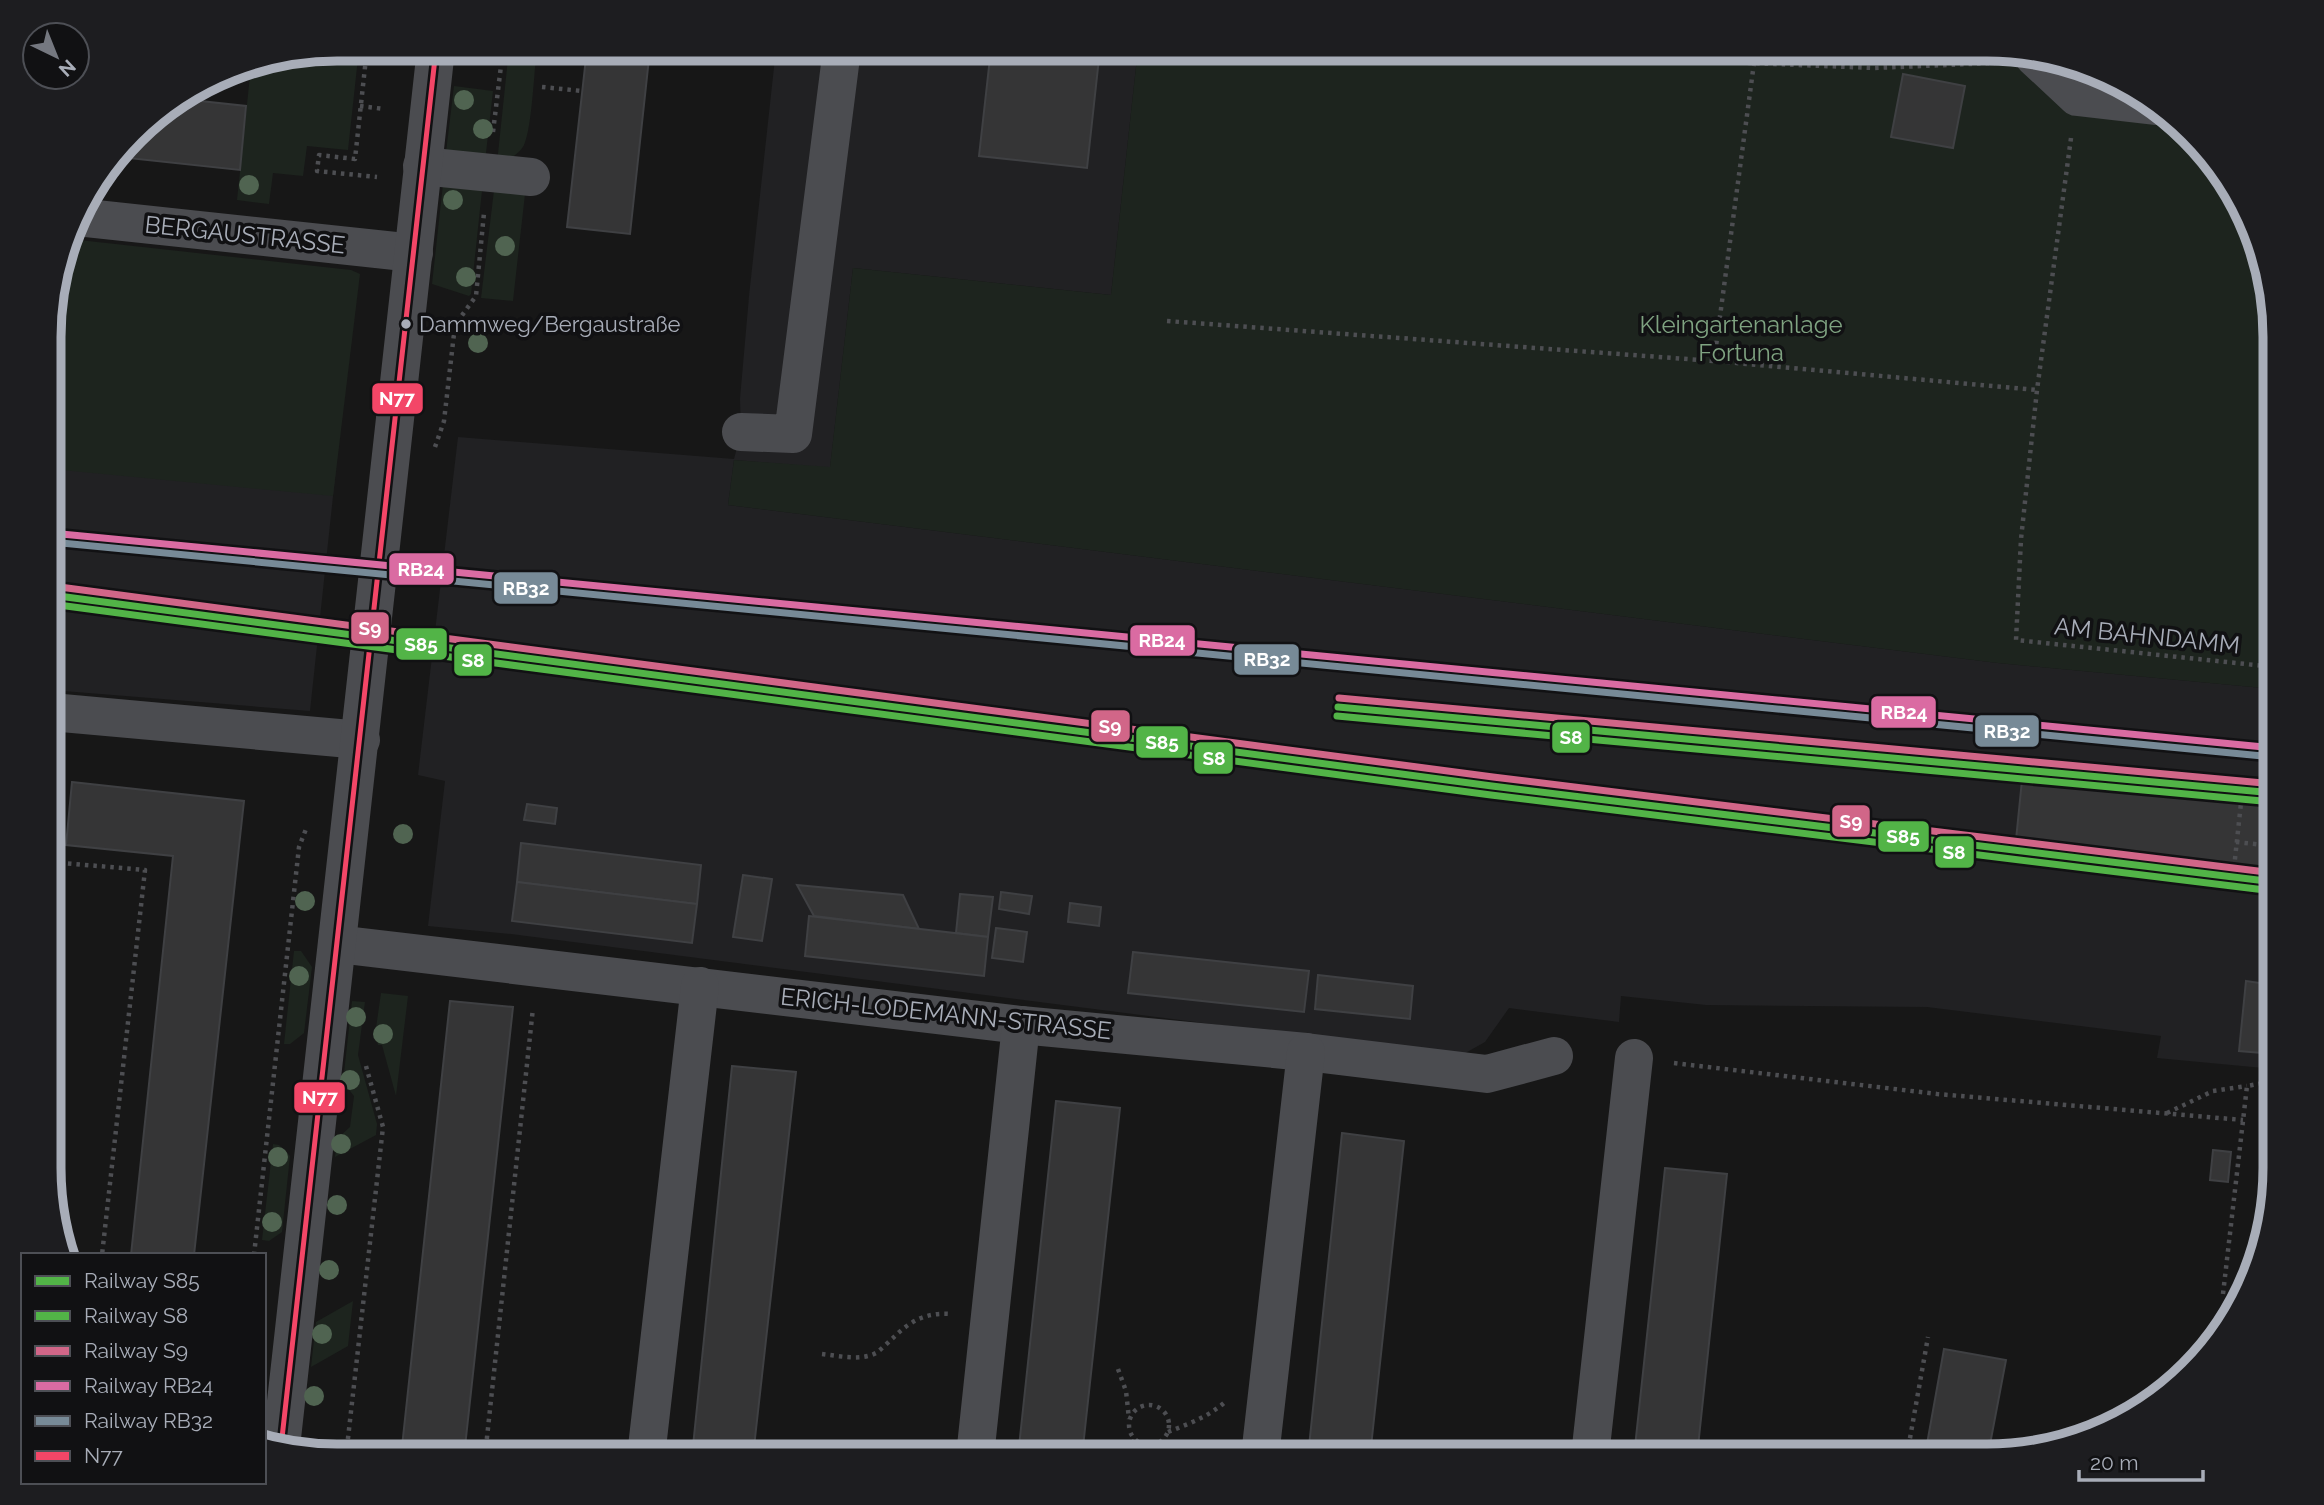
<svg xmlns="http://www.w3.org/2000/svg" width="2324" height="1505" font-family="Raleway,sans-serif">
	<rect width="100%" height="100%" fill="#171717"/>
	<g fill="#212123">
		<path d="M776,49H1138L1111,295L853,268L830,468L734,460L728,505L1998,663L2274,689V1069L2157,1058L2161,1036L1927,1007L1706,1005L1621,996L1619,1022L1509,1008L1485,1042L1460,1056L511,934L428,926L445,781L418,775L458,437L734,459L741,432L740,399L749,296Z"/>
		<path d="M51,407L340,431L310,711L51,690Z"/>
	</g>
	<g fill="#1d241e">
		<path d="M338,49H359L348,150L307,146L303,176L273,173L269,204L237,200L251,66Z"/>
		<path d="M509,49H537C534,70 532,128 524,145C519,155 508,160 497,163Z"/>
		<path d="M1138,49H1987L2079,64L2147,98L2237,194L2274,319V689L1998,663L728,505L734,460L830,467L853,268L1111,295Z"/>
		<path d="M454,86L493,91L485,162L446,152Z"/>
		<path d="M483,181L471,294L469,296L432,284L443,184Z"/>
		<path d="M495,182L526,185L513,301L481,298Z"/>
		<path d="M70,239L351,270L360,274L333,496L51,469V300Z"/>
		<path d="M294,951H301L312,967L304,1033L290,1044H284Z"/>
		<path d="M381,993L408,996L396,1096L382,1045H378L375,1035Z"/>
		<path d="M352,1001L365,1002L358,1055L377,1124L376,1135L335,1157L337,1139L350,1127L354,1096L343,1082Z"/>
		<path d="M273,1144L279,1145L290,1156L282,1232L269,1241L262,1240Z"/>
		<path d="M353,1301L348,1346L311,1367L316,1322Z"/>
	</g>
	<g fill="#353536" stroke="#3f4043" stroke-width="2">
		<path d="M587,49H650L630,234L567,227Z"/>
		<path d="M991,49H1100L1087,168L979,156Z"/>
		<path d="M1903,74L1965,86L1953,148L1891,137Z"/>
		<path d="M182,99L246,106L240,170L119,157L147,121Z"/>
		<path d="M2022,780L2274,806V872L2016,840Z"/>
		<path d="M72,782L244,801L194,1255H131L173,856L66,845Z"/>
		<path d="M527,804L557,808L555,824L524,820Z"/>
		<path d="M521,843L701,865L697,904L517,882Z"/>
		<path d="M743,875L772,879L762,941L733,937Z"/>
		<path d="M517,882L697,904L692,943L512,921Z"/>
		<path d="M797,885L903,895L919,929L814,916Z"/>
		<path d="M1001,892L1032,896L1029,914L999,909Z"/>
		<path d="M960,894L993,897L988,937L956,933Z"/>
		<path d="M1070,903L1101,907L1099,926L1068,922Z"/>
		<path d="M809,916L988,937L984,976L805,956Z"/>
		<path d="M996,928L1027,932L1023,962L992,958Z"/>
		<path d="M1133,952L1309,971L1304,1012L1128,993Z"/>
		<path d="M1318,975L1413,986L1410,1019L1315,1009Z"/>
		<path d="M2246,981L2274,985V1054L2239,1051Z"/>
		<path d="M450,1001L513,1007L464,1456H401Z"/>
		<path d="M732,1066L796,1072L753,1456H692Z"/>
		<path d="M1056,1101L1120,1108L1082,1456H1018Z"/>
		<path d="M1342,1133L1404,1141L1370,1456H1308Z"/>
		<path d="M2213,1150L2231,1152L2228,1182L2210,1180Z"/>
		<path d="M1665,1168L1727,1174L1697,1456H1634Z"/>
		<path d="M1944,1349L2006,1360L1988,1455H1925Z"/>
	</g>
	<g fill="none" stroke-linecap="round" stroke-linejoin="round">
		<g stroke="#4d4e52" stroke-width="4.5" stroke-dasharray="3.5 5" stroke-linecap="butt">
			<path d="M367,49L355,159L319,155L317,171L377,177"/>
			<path d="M1391,49L1874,68L1995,63"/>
			<path d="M542,87L582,91"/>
			<path d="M360,106L384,109"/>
			<path d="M493,132L503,49"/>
			<path d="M2071,138L2037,390L2021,539L2016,640L2274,667"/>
			<path d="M1167,321L1714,361L2037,390"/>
			<path d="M1714,361L1754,63"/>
			<path d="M435,447L444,421L455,325L476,296L484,213"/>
			<path d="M51,786L55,752"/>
			<path d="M2236,842L2274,846"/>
			<path d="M51,862L145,870L102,1255"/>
			<path d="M2234,868L2241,803"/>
			<path d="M1674,1063L1937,1094L2243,1120"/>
			<path d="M2167,1113L2213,1091L2247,1086"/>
			<path d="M254,1255L299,847L306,829"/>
			<path d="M2223,1294L2247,1086L2274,1081"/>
			<path d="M822,1354C840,1356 860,1361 876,1353C882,1349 888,1342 893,1338C910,1321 926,1312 951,1314"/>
			<path d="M1118,1369L1126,1391L1129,1419"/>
			<circle cx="1149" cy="1425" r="20"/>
			<path d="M1168,1432C1188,1424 1208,1417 1225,1402"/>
			<path d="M1907,1455L1928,1337"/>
			<path d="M346,1456L383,1127L366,1066"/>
			<path d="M485,1456L533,1008"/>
			<path d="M1121,1456L1135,1440"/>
		</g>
		<g stroke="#4b4c50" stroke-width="38">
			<path d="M2034,57L2077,97L2155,106"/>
			<path d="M422,166L531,177"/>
			<path d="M77,217L414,253"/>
			<path d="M741,432L793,434L842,49"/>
			<path d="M51,712L361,740"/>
			<path d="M337,944L1021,1025L1306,1052L1487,1074L1554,1056"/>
			<path d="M281,1447L436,49"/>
			<path d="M646,1456L700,986"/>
			<path d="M975,1456L1021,1025"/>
			<path d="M1260,1456L1306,1052"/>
			<path d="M1590,1456L1634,1058"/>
		</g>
		<g stroke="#111113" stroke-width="10">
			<path id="bus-1" d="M281,1447L436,49"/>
		</g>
		<use href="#bus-1" stroke="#f34667" stroke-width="5"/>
		<g stroke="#111113" stroke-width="12">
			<g id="rail-1">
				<path d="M51,595L1492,786L2274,882"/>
				<path d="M1338,707L2274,793"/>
			</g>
		</g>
		<g stroke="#111113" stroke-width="12">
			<g id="rail-2">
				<path d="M51,604L1491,795L2273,891"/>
				<path d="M1337,716L2273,802"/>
			</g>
		</g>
		<g stroke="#111113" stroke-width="12">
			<g id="rail-3">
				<path d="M52,586L1493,777L2274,873"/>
				<path d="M1339,698L2274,784"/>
			</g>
		</g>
		<g stroke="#111113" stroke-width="12">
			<path id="rail-4" d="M51,533L2274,748"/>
		</g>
		<g stroke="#111113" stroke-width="12">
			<path id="rail-5" d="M51,542L2273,757"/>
		</g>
		<use href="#rail-1" stroke="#52b447" stroke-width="7"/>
		<use href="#rail-2" stroke="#52b447" stroke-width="7"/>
		<use href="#rail-3" stroke="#d16688" stroke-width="7"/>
		<use href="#rail-4" stroke="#da6ba2" stroke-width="7"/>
		<use href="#rail-5" stroke="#778a97" stroke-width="7"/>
	</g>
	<g fill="#506451">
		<circle cx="464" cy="100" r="10"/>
		<circle cx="483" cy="129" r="10"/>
		<circle cx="249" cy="185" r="10"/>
		<circle cx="453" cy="200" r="10"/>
		<circle cx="505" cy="246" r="10"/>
		<circle cx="466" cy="277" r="10"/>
		<circle cx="478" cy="343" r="10"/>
		<circle cx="403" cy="834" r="10"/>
		<circle cx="305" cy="901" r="10"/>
		<circle cx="299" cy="976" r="10"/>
		<circle cx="356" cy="1017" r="10"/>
		<circle cx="383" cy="1034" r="10"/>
		<circle cx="350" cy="1080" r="10"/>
		<circle cx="341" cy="1144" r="10"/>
		<circle cx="278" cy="1157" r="10"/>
		<circle cx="337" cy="1205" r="10"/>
		<circle cx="272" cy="1222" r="10"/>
		<circle cx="329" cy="1270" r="10"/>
		<circle cx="322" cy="1334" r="10"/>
		<circle cx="314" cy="1396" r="10"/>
	</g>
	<circle fill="#a8adb8" stroke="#111113" stroke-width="2.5" cx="406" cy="324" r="6"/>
	<g text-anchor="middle" stroke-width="7" stroke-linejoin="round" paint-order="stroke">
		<g font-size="22" fill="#a8adb8" stroke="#111113" text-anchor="start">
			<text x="419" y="332">Dammweg/Bergaustraße</text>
		</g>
		<g font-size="24" fill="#a8adb8" stroke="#111113">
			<text transform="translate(245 235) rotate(6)" y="8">BERGAUSTRASSE</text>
			<text transform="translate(2147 636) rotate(6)" y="8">AM BAHNDAMM</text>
			<text transform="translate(946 1014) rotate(6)" y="8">ERICH-LODEMANN-STRASSE</text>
		</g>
		<g font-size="24" fill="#7fa381" stroke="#111113">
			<text x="1741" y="333">Kleingartenanlage<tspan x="1741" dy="28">Fortuna</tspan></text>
		</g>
	</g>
	<path d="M0 0H2324V1505H0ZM337 61H1987A276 276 0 0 1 2263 337V1168A276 276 0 0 1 1987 1444H337A276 276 0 0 1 61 1168V337A276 276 0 0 1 337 61Z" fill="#1d1d20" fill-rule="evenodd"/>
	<path fill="none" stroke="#a8adb8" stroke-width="9" d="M337 61H1987A276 276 0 0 1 2263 337V1168A276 276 0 0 1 1987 1444H337A276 276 0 0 1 61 1168V337A276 276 0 0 1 337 61Z"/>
	<g stroke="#111113" stroke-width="2.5">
		<rect x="371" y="382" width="53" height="33" rx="7" fill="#f34667"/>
		<rect x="388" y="552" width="67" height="34" rx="7" fill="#da6ba2"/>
		<rect x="493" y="571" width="66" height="34" rx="7" fill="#778a97"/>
		<rect x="350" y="611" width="40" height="34" rx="7" fill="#d16688"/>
		<rect x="1129" y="624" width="67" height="33" rx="7" fill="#da6ba2"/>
		<rect x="395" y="627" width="53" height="34" rx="7" fill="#52b447"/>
		<rect x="1233" y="643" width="67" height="33" rx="7" fill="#778a97"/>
		<rect x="453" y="643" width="40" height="34" rx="7" fill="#52b447"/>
		<rect x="1870" y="695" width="67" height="34" rx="7" fill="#da6ba2"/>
		<rect x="1090" y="709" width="41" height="34" rx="7" fill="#d16688"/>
		<rect x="1974" y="714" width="66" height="34" rx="7" fill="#778a97"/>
		<rect x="1551" y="721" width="40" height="33" rx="7" fill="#52b447"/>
		<rect x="1135" y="725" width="54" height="34" rx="7" fill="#52b447"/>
		<rect x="1193" y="741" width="41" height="34" rx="7" fill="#52b447"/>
		<rect x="1831" y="804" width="40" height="34" rx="7" fill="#d16688"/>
		<rect x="1877" y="820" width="53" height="33" rx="7" fill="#52b447"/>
		<rect x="1934" y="835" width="41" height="34" rx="7" fill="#52b447"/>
		<rect x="293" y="1081" width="53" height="33" rx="7" fill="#f34667"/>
	</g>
	<g font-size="19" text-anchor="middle" font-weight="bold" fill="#fff">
		<text x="397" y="405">N77</text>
		<text x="421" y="576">RB24</text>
		<text x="526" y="595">RB32</text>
		<text x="370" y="635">S9</text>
		<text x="1162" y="647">RB24</text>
		<text x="421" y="651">S85</text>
		<text x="1267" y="666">RB32</text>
		<text x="473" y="667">S8</text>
		<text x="1904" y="719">RB24</text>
		<text x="1110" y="733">S9</text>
		<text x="2007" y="738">RB32</text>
		<text x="1571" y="744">S8</text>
		<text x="1162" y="749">S85</text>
		<text x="1214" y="765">S8</text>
		<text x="1851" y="828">S9</text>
		<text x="1903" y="843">S85</text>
		<text x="1954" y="859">S8</text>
		<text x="320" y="1104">N77</text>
	</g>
	<rect x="21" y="1253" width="245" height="231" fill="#111113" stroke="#4d4f55" stroke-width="2"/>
	<rect x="35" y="1276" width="35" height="10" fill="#52b447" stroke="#4d4f55" stroke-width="2"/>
	<text x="84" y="1288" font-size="21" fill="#a8adb8">Railway S85</text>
	<rect x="35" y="1311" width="35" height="10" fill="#52b447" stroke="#4d4f55" stroke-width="2"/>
	<text x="84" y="1323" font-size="21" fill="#a8adb8">Railway S8</text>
	<rect x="35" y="1346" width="35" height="10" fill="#d16688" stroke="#4d4f55" stroke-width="2"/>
	<text x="84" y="1358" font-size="21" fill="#a8adb8">Railway S9</text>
	<rect x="35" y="1381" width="35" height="10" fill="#da6ba2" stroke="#4d4f55" stroke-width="2"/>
	<text x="84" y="1393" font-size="21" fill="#a8adb8">Railway RB24</text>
	<rect x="35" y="1416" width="35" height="10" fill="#778a97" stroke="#4d4f55" stroke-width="2"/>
	<text x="84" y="1428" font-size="21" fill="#a8adb8">Railway RB32</text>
	<rect x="35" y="1451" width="35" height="10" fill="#f34667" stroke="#4d4f55" stroke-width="2"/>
	<text x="84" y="1463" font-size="21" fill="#a8adb8">N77</text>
	<g transform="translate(56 56) rotate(137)"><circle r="33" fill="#111113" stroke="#4d4f55" stroke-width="2"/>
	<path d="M0-5L12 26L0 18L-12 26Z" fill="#757880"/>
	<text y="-10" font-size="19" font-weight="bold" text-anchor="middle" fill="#a8adb8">N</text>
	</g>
	<path d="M2079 1470v10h124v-10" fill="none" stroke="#a8adb8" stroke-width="3.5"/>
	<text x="2090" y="1470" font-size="21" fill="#a8adb8" stroke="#111113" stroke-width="5" paint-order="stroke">20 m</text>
</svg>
